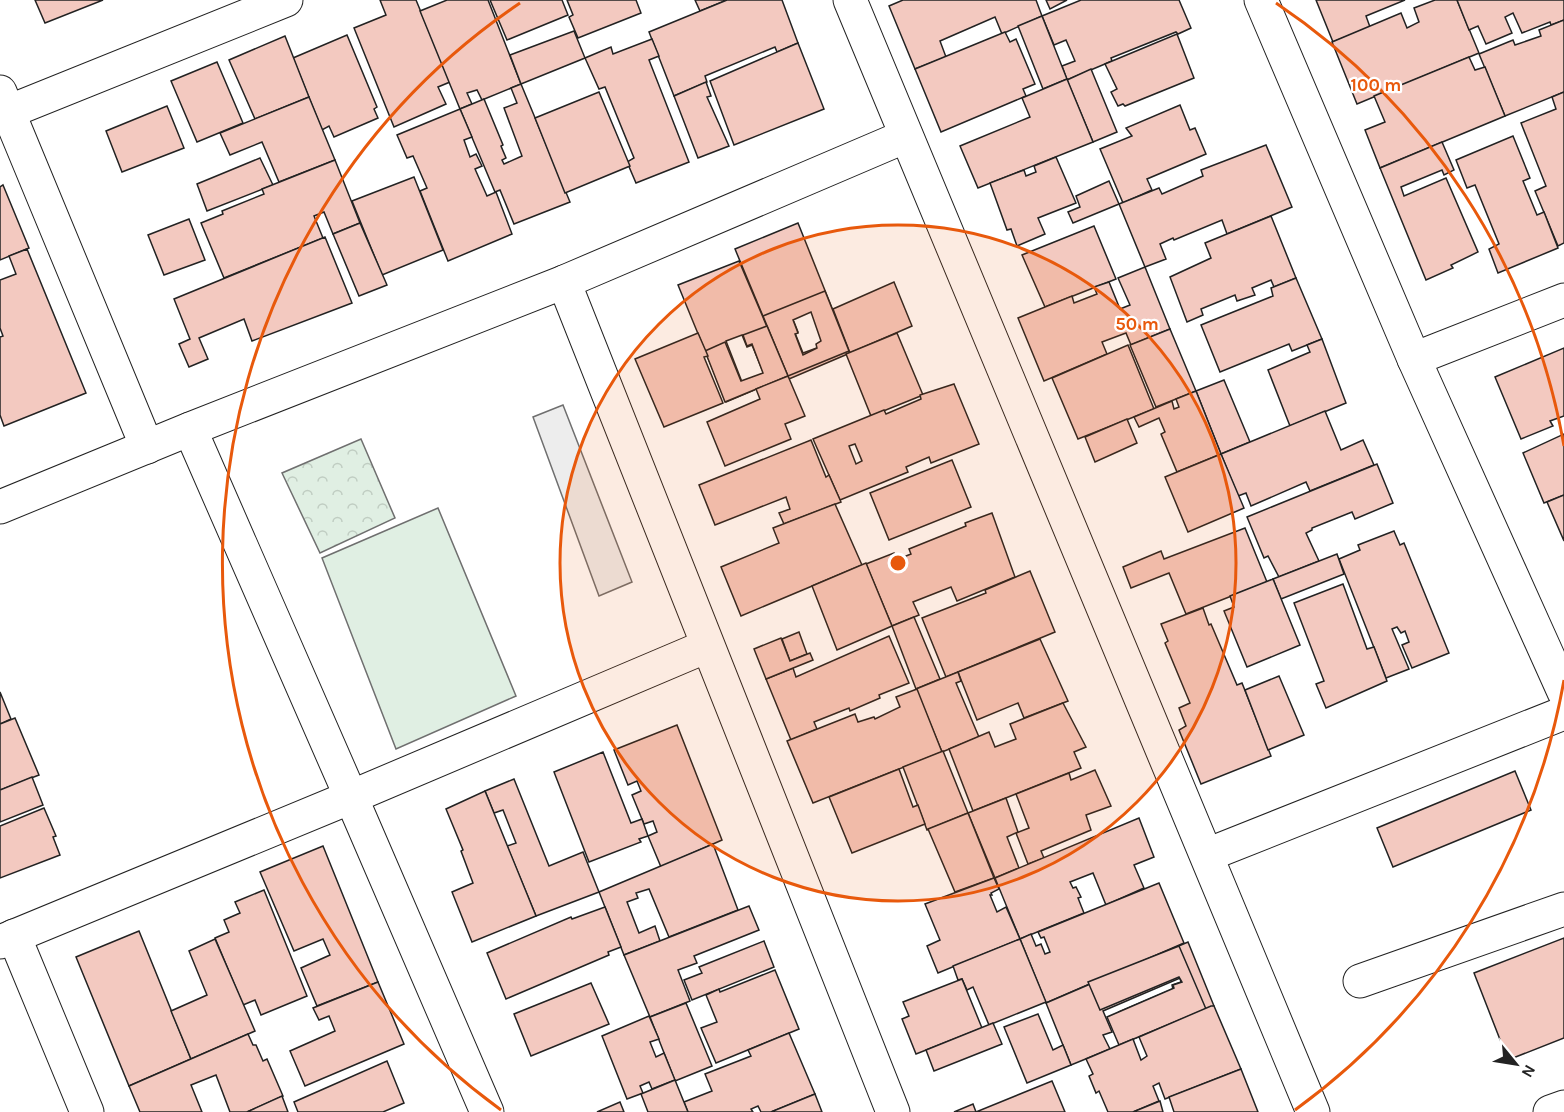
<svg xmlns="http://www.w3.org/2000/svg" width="1564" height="1112" font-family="Karla,sans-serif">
	<defs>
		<pattern id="park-crowns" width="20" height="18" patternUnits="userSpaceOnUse" patternTransform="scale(1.5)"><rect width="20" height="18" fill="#e0efe3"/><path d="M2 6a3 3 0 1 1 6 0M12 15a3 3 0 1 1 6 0" fill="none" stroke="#c0cdc2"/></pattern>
	</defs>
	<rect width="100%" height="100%" fill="#fff"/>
	<path fill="url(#park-crowns)" stroke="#6f6f6f" stroke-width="1.5" d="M361,439L395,518L320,553L282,473Z"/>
	<path fill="#e0efe3" stroke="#6f6f6f" stroke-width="1.5" d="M438,508L516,696L396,749L322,558Z"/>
	<path fill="#ededed" stroke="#6f6f6f" stroke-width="1.5" d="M563,405L632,582L599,596L533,417Z"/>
	<g fill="#f3c9c0" stroke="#222" stroke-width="1.5" fill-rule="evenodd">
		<path d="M35,0H103L45,23Z"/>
		<path d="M380,0H416L450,82L438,87L446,104L394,127L354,28L386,15Z"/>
		<path d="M447,0H488L521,84L482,100L477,90L467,93L472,104L460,109L420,11Z"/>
		<path d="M490,0H562L568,15L507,40Z"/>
		<path d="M567,0H636L641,13L578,38L569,17L573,15Z"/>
		<path d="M695,0H727L700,11Z"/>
		<path d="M727,0H782L798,43L777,52L775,47L705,76L707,82L674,96L649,32Z"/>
		<path d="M903,0H1036L1042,16L1002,34L995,17L940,41L946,57L915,69L889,6Z"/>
		<path d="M1046,0H1067L1050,9Z"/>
		<path d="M1081,0H1179L1191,28L1178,34L1176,32L1111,58L1112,61L1067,80L1062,66L1075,61L1066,40L1054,45L1042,16Z"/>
		<path d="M1316,0H1405L1366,16L1370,27L1333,42Z"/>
		<path d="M1435,0H1457L1479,53L1357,104L1332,42L1401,13L1407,28L1419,22L1414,8Z"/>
		<path d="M1457,0H1564V20L1551,25L1550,22L1522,33L1513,13L1505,17L1512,33L1486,44L1478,26L1469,30Z"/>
		<path d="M1042,16L1067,79L1043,89L1018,26Z"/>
		<path d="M1564,20V92L1505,116L1479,54L1513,40L1515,45L1541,36L1539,30Z"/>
		<path d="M574,31L585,58L521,84L510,55Z"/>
		<path d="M1005,32L1010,42L1016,39L1035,84L1023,89L1026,96L941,132L915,69Z"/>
		<path d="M1177,34L1194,78L1125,106L1123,104L1118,106L1111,92L1117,89L1105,64Z"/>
		<path d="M347,35L377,107L374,109L378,118L334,137L329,126L322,130L293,58Z"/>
		<path d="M285,36L309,97L255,119L229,60Z"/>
		<path d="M652,39L659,56L649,60L689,162L636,183L627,162L634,158L605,87L599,89L585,58L611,47L613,54Z"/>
		<path d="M798,43L824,109L734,145L710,81Z"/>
		<path d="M1469,57L1475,70L1485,67L1505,116L1380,168L1365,130L1385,122L1374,96Z"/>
		<path d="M217,62L243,123L197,142L171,81Z"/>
		<path d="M1091,69L1117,132L1093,142L1067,80Z"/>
		<path d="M1067,79L1093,142L978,188L960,146L1030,117L1022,98Z"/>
		<path d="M706,82L711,96L707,97L729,146L698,158L674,96Z"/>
		<path d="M521,84L570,202L514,224L500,190L495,192L460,109L484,99L503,145L501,146L506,158L502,160L504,164L522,156L504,108L517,103L511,88Z"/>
		<path d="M599,92L630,166L565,193L535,118Z"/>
		<path d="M1564,92V243L1558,246L1535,191L1546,186L1521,123L1556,109L1552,97Z"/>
		<path d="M309,97L335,160L279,182L262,142L230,155L220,133Z"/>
		<path d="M1180,105L1190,130L1195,128L1206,154L1147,179L1152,190L1123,203L1100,149L1132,136L1126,128Z"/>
		<path d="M167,106L184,148L122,172L106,131Z"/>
		<path d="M460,109L472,137L464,140L470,157L476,154L482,166L475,169L487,196L496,192L512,234L448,261L420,191L427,188L413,156L407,158L397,135Z"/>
		<path d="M1513,136L1530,178L1523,181L1537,215L1544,212L1558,248L1498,273L1489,249L1499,244L1475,185L1467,188L1456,160Z"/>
		<path d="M1442,142L1454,170L1444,175L1442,170L1401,187L1404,196L1446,178L1478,252L1451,265L1453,268L1426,280L1380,168Z"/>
		<path d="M1266,145L1292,207L1227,234L1222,220L1174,240L1173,238L1160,244L1166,259L1145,267L1119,204L1159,188L1162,194L1203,176L1201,170Z"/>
		<path d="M1056,157L1076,203L1038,218L1045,234L1017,246L1011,229L1007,230L990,183L1024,170L1026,176L1036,172L1034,166Z"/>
		<path d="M260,158L273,185L207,211L197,184Z"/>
		<path d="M335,160L360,223L333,234L324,212L314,216L323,238L224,278L201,223L223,214L222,211L264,194L262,189Z"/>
		<path d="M414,177L443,250L382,275L352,201Z"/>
		<path d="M1109,181L1119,204L1073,223L1068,212L1080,207L1076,196Z"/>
		<path d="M3,185L29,248L0,260V187Z"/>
		<path d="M1271,216L1296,278L1274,287L1271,280L1252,288L1255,295L1237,301L1235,295L1201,309L1203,315L1187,322L1170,277L1211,258L1205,243Z"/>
		<path d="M189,219L205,260L164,275L148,235Z"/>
		<path d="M360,223L387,285L359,296L333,234Z"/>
		<path d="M798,223L850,353L789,379L735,249ZM811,310L825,345L803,353L795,333L798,332L794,322L790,323L789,319Z"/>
		<path d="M1094,226L1116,279L1045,307L1022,255Z"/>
		<path d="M325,237L352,303L252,341L244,319L199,338L208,359L189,367L179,344L190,339L174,299Z"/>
		<path d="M27,249L86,393L4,426L0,415V337L3,336L0,328V280L16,274L9,256Z"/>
		<path d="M739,261L788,376L768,384L752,345L747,347L742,335L726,341L742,382L750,379L754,390L726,402L678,285Z"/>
		<path d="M1145,267L1170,329L1131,345L1126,333L1102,342L1107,354L1044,381L1018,318L1072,296L1074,303L1097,294L1094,287L1109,282L1120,309L1130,305L1118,278Z"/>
		<path d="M1296,278L1322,339L1292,351L1289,344L1220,372L1201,325L1273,296L1271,288Z"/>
		<path d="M894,282L912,326L850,353L833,309Z"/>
		<path d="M825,291L849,351L788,376L763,316ZM811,312L821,341L816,344L817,348L803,355L795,334L798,333L793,320Z"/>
		<path d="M767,326L788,376L725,402L705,351L725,342L741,381L763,373L752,344L747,346L743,335Z"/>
		<path d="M1170,329L1196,391L1156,407L1130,345Z"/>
		<path d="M698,333L708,356L704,357L723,403L664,427L635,359Z"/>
		<path d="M897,333L923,395L871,416L846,354Z"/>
		<path d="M1322,339L1346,403L1290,426L1268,370L1310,352L1307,345Z"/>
		<path d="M1128,345L1154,409L1078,439L1052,378Z"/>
		<path d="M1564,348V416L1550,421L1553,426L1521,439L1495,377Z"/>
		<path d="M788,376L805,416L785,424L791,439L725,466L707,422L760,399L756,389Z"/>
		<path d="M1224,380L1250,442L1221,454L1196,391Z"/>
		<path d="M954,384L979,444L931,463L929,457L906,467L908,472L840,500L813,439L884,410L886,414L921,399L920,395ZM855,444L862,461L856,464L849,446Z"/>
		<path d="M1196,391L1221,454L1177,472L1161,434L1165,432L1159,418L1139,427L1134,417L1172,401L1174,409L1179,407L1176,399Z"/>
		<path d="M1325,411L1341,450L1363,440L1374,465L1310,491L1306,482L1251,506L1246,493L1238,496L1221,454Z"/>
		<path d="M1127,419L1137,443L1095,462L1085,437Z"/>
		<path d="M1564,434V495L1544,503L1523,453Z"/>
		<path d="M811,440L826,477L829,475L841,502L784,524L779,513L790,509L786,497L715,525L699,485Z"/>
		<path d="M1221,454L1244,508L1188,532L1165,477Z"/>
		<path d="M952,460L971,507L889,540L870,493Z"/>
		<path d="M1377,464L1393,503L1355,519L1352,512L1312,528V530L1306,533L1319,561L1279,577L1268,556L1264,558L1247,517Z"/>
		<path d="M1564,495V541L1547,502Z"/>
		<path d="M835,504L862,565L741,616L721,567L779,543L773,528Z"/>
		<path d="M992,513L1015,577L957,601L951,587L913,602L919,615L892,626L866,564L894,553L896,560L911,554L909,549L966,526L965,523Z"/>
		<path d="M1245,528L1267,582L1186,614L1169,573L1131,588L1123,567L1161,551L1164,559Z"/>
		<path d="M1394,531L1400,545L1404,543L1449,653L1412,668L1402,645L1409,642L1405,631L1401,633L1397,627L1392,629L1409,669L1386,678L1339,559L1360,550L1358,545Z"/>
		<path d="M1337,554L1344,574L1281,599L1273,579Z"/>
		<path d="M866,563L892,626L837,650L812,586Z"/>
		<path d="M1030,571L1055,632L946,677L922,618L986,593L985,590Z"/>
		<path d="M1273,579L1300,645L1247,667L1224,611L1234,607L1230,596Z"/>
		<path d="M1343,584L1367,649L1374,647L1387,681L1326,708L1316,684L1324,681L1294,603Z"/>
		<path d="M1203,608L1209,625L1211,624L1237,685L1242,683L1271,756L1201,784L1179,730L1186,726L1179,708L1190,703L1165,643L1168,641L1161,624Z"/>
		<path d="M914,617L940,679L916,689L892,626Z"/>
		<path d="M799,632L807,654L790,661L782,639Z"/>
		<path d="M889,636L909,683L879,695L880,698L850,711L849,708L814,722L817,729L791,740L766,679L793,668L796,677Z"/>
		<path d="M781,638L790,661L810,653L813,660L766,679L754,649Z"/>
		<path d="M1040,639L1068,701L1024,718L1018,703L977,720L958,672Z"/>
		<path d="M958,672L961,681L956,683L979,737L942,752L916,689Z"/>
		<path d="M1279,676L1304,735L1268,750L1245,690Z"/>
		<path d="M917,689L942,752L813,803L787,741L855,714L858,722L874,717L875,719L900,707L896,697Z"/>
		<path d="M0,692L11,719L0,724Z"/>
		<path d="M1063,703L1086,747L1074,752L1081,768L973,811L949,749L989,732L995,747L1016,739L1010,724Z"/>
		<path d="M15,718L39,775L0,790V724Z"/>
		<path d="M677,725L722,840L661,867L648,836L657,832L653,821L644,824L632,795L641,791L637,781L628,785L614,750Z"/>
		<path d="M943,751L968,813L927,830L903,767Z"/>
		<path d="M603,752L631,823L642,819L648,836L639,839L641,842L589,862L554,772Z"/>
		<path d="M899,769L913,807L918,805L925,824L852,853L829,797Z"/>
		<path d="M1095,770L1111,806L1086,815L1091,830L1041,851L1044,858L1028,864L1016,833L1029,828L1016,794L1069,773L1071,780Z"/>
		<path d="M1515,771L1531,810L1393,867L1377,828Z"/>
		<path d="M32,777L43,805L0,822V790Z"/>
		<path d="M514,779L549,866L583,852L599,892L536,916L507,846L516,843L503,810L494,813L485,791Z"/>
		<path d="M485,791L536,916L472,942L452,892L473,883L461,851L463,850L446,809Z"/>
		<path d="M1006,798L1018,832L1007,837L1019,868L995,878L968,813Z"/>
		<path d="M44,808L56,836L53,837L60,855L0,878V826Z"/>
		<path d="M968,813L994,878L955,892L928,829Z"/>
		<path d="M1139,818L1154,857L1134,865L1144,888L1106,905L1093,873L1070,882L1073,888L1076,887L1081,897L1078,898L1084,913L1020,939L995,878Z"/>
		<path d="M713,844L738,910L669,937L649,889L636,893L638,898L627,902L639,933L655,926L660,941L624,955L599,892Z"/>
		<path d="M323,846L378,982L317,1006L301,968L330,955L323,939L294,951L260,872Z"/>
		<path d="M994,878L999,889L991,893L992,895H990L997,912L1006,907L1020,939L938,973L927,946L940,940L925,904Z"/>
		<path d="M1159,883L1184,943L1046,1003L1020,939L1031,934L1036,946L1041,944L1045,954L1050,952L1044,937L1041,938L1038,932Z"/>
		<path d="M264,890L307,996L261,1015L255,1000L243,1005L215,938L229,932L224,920L240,913L235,902Z"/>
		<path d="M749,906L759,930L694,956L697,963L678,970L690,1001L650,1017L624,955Z"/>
		<path d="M605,907L621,947L608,952L609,955L506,999L487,953L571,917L572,919Z"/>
		<path d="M139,931L191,1059L129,1086L76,957Z"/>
		<path d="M1564,938V1038L1508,1060L1474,973Z"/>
		<path d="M215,939L255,1031L191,1059L171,1011L207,995L189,951Z"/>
		<path d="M1020,939L1046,1002L989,1025L973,987L967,990L962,979L958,980L953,966Z"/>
		<path d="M764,941L774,967L692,1000L684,980L702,973L699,967Z"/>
		<path d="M1188,942L1214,1006L1131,1040L1119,1012L1173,989L1172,985L1181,982L1180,978L1103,1011L1112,1032L1103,1035L1110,1049L1071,1065L1046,1003Z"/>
		<path d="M1179,946L1206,1009L1119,1045L1107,1017L1174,988L1173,985L1182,982L1179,977L1100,1010L1088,982Z"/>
		<path d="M775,970L799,1029L716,1063L701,1028L717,1022L706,995L719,989L720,992Z"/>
		<path d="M962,979L982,1028L916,1054L902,1019L909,1016L903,1002Z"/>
		<path d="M378,982L404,1044L305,1086L290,1051L335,1031L329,1016L319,1020L313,1008Z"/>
		<path d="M591,983L609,1024L531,1056L514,1014Z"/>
		<path d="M686,1003L712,1066L675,1081L650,1017Z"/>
		<path d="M1211,1006H1214L1241,1069L1165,1099L1159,1083L1153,1086L1159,1101L1133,1112H1108L1099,1091L1096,1093L1089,1076L1093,1074L1086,1059L1133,1039L1141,1060L1147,1056L1139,1037Z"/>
		<path d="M1038,1014L1053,1050L1063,1045L1071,1065L1027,1083L1004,1027Z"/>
		<path d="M649,1016L659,1039L650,1042L656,1057L664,1053L675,1080L652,1089L649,1082L640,1086L643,1093L627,1099L602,1036Z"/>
		<path d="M993,1023L1002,1044L934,1071L926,1050Z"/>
		<path d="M789,1033L815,1094L771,1112H761L758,1106L751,1109L753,1112H688L684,1102L712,1091L705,1074L751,1056L748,1050Z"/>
		<path d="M248,1034L253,1045H256L263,1061L267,1059L283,1096L247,1112H230L216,1075L191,1085L202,1112H140L129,1086Z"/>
		<path d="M387,1061L404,1103L383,1112H298L294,1102Z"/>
		<path d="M1241,1069L1258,1112H1174L1169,1097Z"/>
		<path d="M675,1080L688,1112H648L641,1094Z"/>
		<path d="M1052,1081L1065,1112H954L973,1104L976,1112Z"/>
		<path d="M815,1094L822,1112H771Z"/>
		<path d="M282,1096L288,1112H247Z"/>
		<path d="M1160,1101L1163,1112H1133Z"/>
		<path d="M620,1102L624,1112H597Z"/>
	</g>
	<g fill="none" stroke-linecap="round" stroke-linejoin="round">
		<g stroke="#222" stroke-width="35">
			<g id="minor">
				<path d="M850,0L1313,1112"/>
				<path d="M1261,0L1414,359L1564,692"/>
				<path d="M0,92L147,447"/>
				<path d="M8,112L286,0"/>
				<path d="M564,282L893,1112"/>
				<path d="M1414,359L1564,300"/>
				<path d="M190,429L351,797L487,1112"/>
				<path d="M0,507L190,429L564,282L906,136"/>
				<path d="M1207,855L1564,713"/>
				<path d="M14,936L87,1112"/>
				<path d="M0,942L351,797L707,646"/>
				<path d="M1360,981L1564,909"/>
				<path d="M1550,1112L1564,1107"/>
			</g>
		</g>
		<use href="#minor" stroke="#fff" stroke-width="33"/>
	</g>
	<circle cx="898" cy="563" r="338" fill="#e8590c" fill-opacity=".12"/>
	<g fill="none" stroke="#e8590c" stroke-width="3">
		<circle cx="898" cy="563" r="338"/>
		<path d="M1564 680A676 676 0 0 1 1295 1110M501 1110A676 676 0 0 1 520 3M1276 3A676 676 0 0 1 1564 446"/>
	</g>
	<circle cx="898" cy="563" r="9" fill="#e8590c" stroke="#fff" stroke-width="3"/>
	<g font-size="18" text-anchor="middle" font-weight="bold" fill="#e8590c" stroke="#fff" stroke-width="4.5" stroke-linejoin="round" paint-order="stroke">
		<text x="1376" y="91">100 m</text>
		<text x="1137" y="330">50 m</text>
	</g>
	<g transform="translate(1516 1064) rotate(120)" stroke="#ffffff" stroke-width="4.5" paint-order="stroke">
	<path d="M0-4.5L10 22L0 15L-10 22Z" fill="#222222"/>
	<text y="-9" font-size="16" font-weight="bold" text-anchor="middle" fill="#222222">N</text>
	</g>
</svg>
